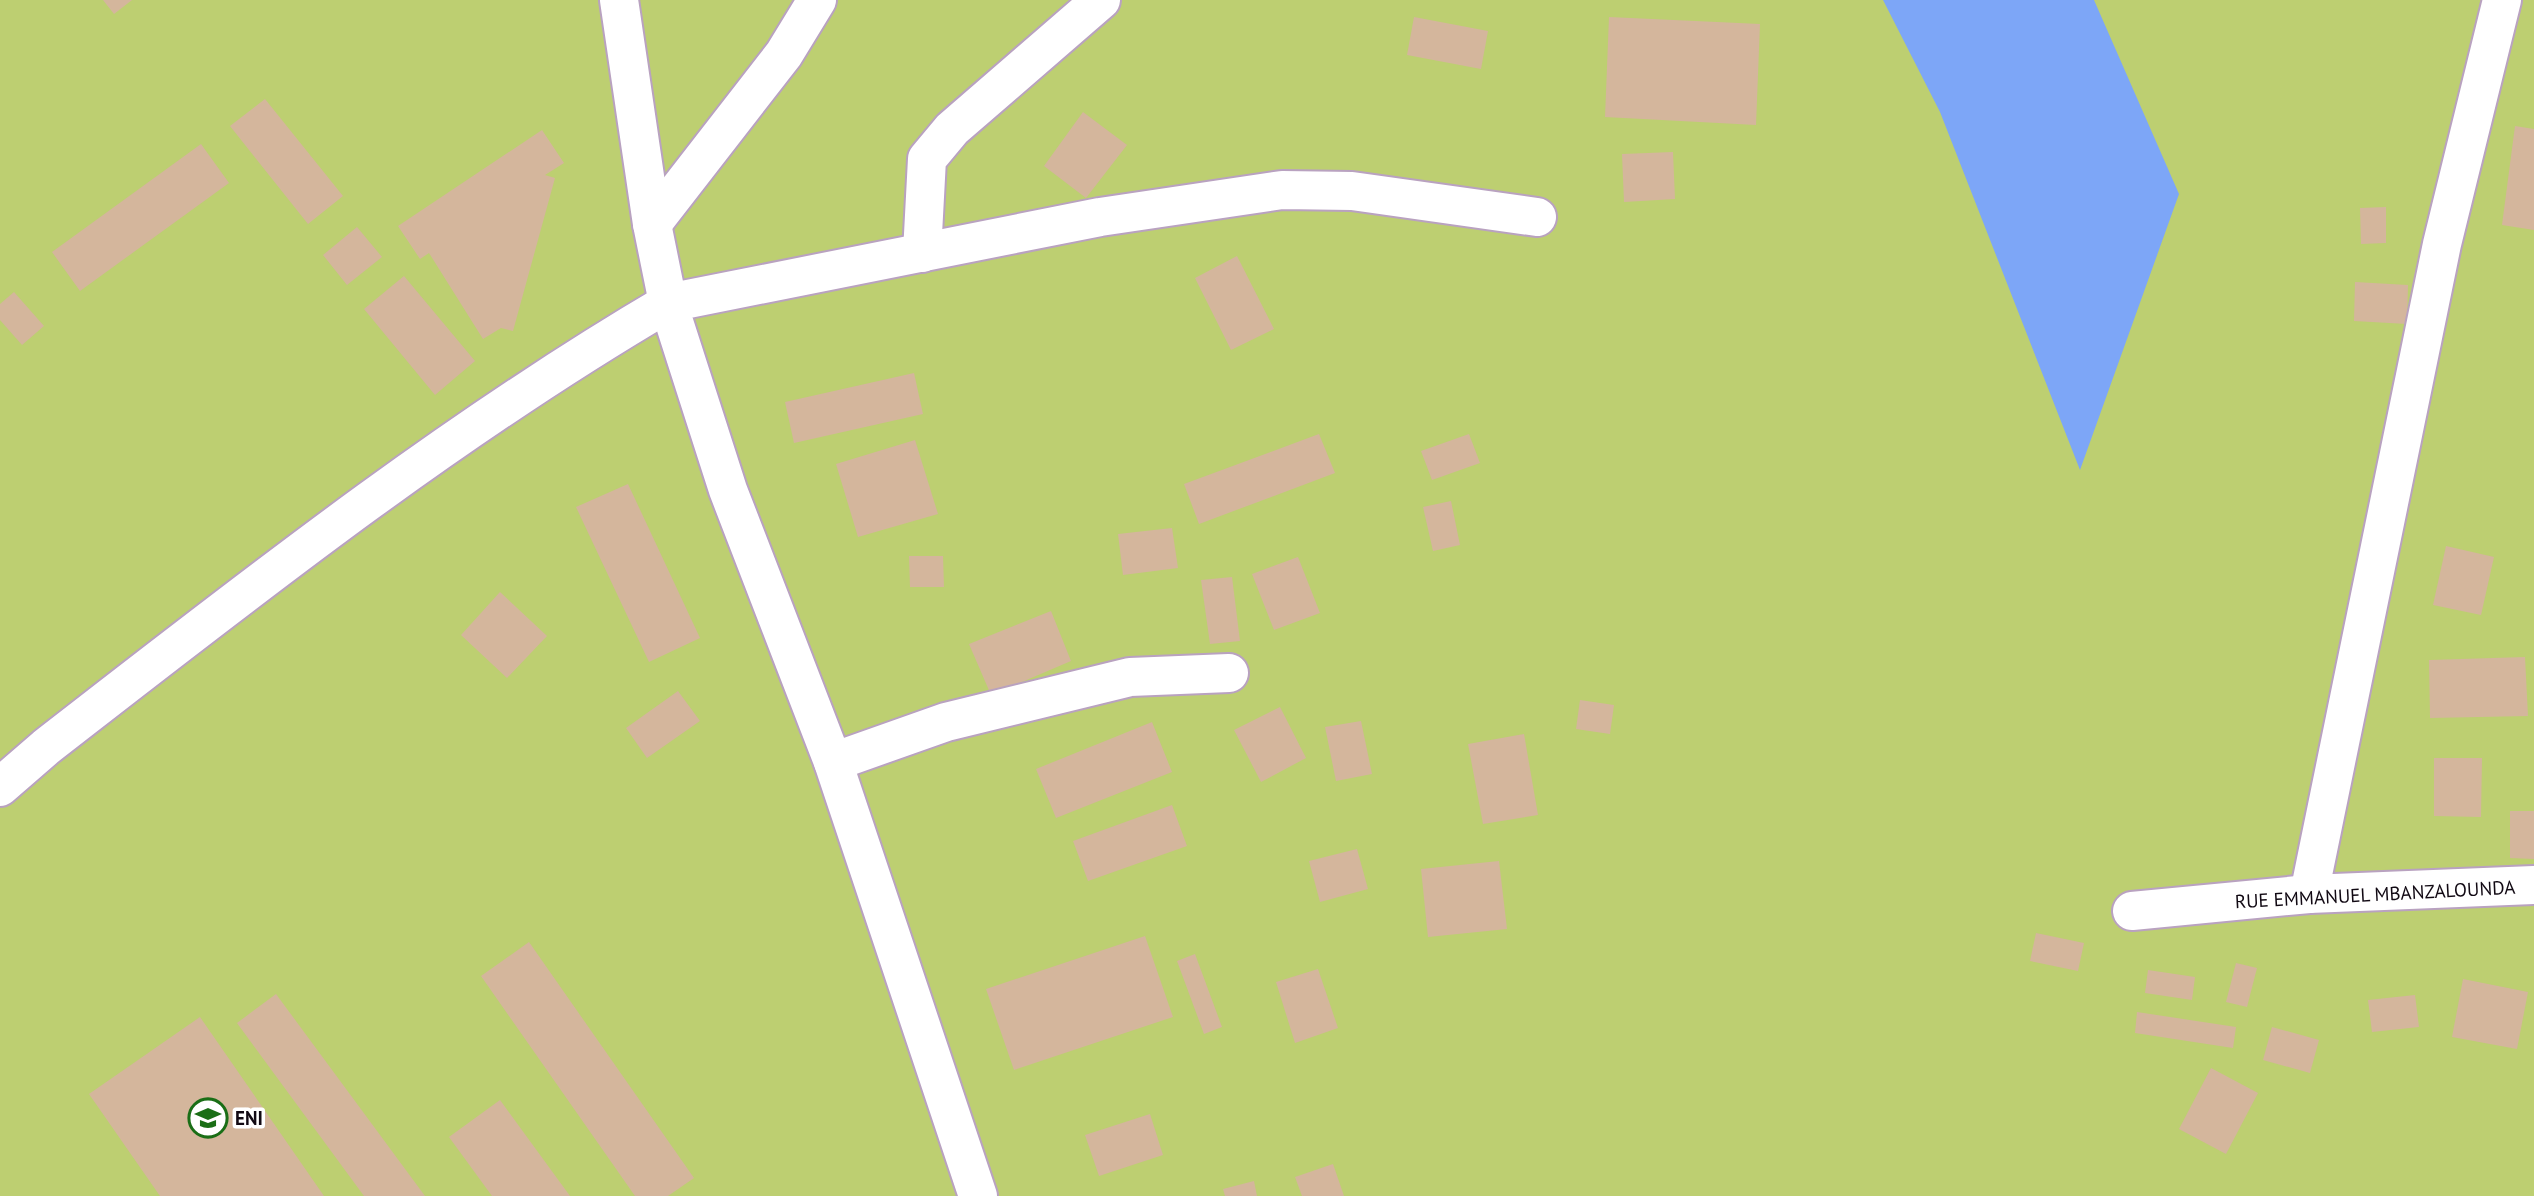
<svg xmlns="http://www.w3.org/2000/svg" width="2534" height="1196" font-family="'PT Sans',sans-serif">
	<rect width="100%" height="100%" fill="#f4dcfc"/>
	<rect fill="#bdcf71" x="0" y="0" width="2534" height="1196"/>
	<path fill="#7da6f7" d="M1883,0H2094L2179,194L2080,470L1940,112Z"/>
	<g fill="#d4b69c">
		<path d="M103,0H132L114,14Z"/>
		<path d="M1414,17L1488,31L1481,69L1407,55Z"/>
		<path d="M1609,17L1760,24L1756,125L1605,117Z"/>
		<path d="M265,99L343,196L308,224L230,126Z"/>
		<path d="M1083,112L1127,145L1086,198L1044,166Z"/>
		<path d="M2515,126L2534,129V230L2502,225Z"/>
		<path d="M542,130L564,163L545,175L555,178L513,331L501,328L483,339L429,253L420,259L398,226Z"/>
		<path d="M201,144L229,183L80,291L52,252Z"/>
		<path d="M1673,152L1675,199L1624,202L1622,154Z"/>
		<path d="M2386,207V243L2361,244L2360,208Z"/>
		<path d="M357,227L382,257L347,285L323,255Z"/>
		<path d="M1237,256L1274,329L1231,350L1195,278Z"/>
		<path d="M404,276L475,361L435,395L364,309Z"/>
		<path d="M2355,282L2408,285L2407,324L2354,321Z"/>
		<path d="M14,292L44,326L22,345L0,320V304Z"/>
		<path d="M914,373L923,414L794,443L785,402Z"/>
		<path d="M1319,434L1335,473L1199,524L1184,484Z"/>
		<path d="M1469,434L1480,463L1432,480L1421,451Z"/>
		<path d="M915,440L938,514L858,537L836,464Z"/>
		<path d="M628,484L700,638L649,662L576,507Z"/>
		<path d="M1451,501L1460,545L1433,551L1423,507Z"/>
		<path d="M1172,528L1178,568L1123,575L1118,534Z"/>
		<path d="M2446,546L2494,557L2481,615L2433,605Z"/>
		<path d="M909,556H943L944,587H910Z"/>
		<path d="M1298,557L1320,613L1274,630L1252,574Z"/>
		<path d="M1232,577L1240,641L1210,644L1201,580Z"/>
		<path d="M500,592L547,636L507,678L461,635Z"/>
		<path d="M1051,611L1071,661L991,695L969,644Z"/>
		<path d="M2525,657L2528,716L2430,718L2429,660Z"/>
		<path d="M678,691L700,721L647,758L626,728Z"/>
		<path d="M1580,700L1614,705L1610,734L1576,729Z"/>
		<path d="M1280,707L1306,758L1261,782L1234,730Z"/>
		<path d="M1361,721L1372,774L1336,781L1325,727Z"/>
		<path d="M1152,722L1172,772L1056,818L1036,769Z"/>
		<path d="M1524,734L1538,815L1483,824L1468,744Z"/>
		<path d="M2434,758H2482L2481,817L2434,816Z"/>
		<path d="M1172,805L1187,846L1088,881L1073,841Z"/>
		<path d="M2510,811H2534V859L2510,858Z"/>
		<path d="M1357,849L1368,889L1320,902L1309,861Z"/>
		<path d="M1499,861L1507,929L1428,937L1421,869Z"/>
		<path d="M2036,933L2084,943L2078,971L2030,961Z"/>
		<path d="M1145,936L1173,1017L1014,1070L986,989Z"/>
		<path d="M529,942L694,1178L668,1196H635L481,976Z"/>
		<path d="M1195,954L1222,1027L1204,1034L1177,961Z"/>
		<path d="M2236,963L2257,968L2247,1007L2226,1002Z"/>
		<path d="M1318,969L1338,1028L1295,1043L1276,982Z"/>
		<path d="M2148,970L2195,977L2192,1000L2145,993Z"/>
		<path d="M2463,979L2528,992L2517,1049L2452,1037Z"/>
		<path d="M276,994L425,1196H364L237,1023Z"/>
		<path d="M2415,995L2419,1027L2372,1032L2368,1000Z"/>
		<path d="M2137,1012L2236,1027L2233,1048L2135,1033Z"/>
		<path d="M200,1017L324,1196H160L89,1094Z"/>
		<path d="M2272,1027L2319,1040L2310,1073L2263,1060Z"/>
		<path d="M2211,1068L2258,1093L2226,1154L2179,1129Z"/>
		<path d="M500,1100L570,1196H492L449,1137Z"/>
		<path d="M1150,1114L1163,1155L1099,1176L1085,1135Z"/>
		<path d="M1333,1164L1344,1196H1302L1295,1177Z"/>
		<path d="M1254,1181L1257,1196H1225L1223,1189Z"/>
	</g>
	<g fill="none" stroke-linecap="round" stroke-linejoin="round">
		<g stroke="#b9a2c0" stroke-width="42">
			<g id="minor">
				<path d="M652,224L784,54L817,0"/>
				<path d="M922,253L927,159L952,129L1101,0"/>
				<path d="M833,762L946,722L1130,677L1229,673"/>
				<path d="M2309,894L2442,244L2502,0"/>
				<path d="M2132,911L2309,894L2534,885"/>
				<path d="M978,1196L833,762L728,490L668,303L1100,217L1282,190L1352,191L1537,217"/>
			</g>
		</g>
		<g stroke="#b9a2c0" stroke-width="42">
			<path id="tertiary" d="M0,787L46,747C247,591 448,432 668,303L652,224L619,0"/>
		</g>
		<use href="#minor" stroke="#fff" stroke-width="38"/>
		<use href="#tertiary" stroke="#fff" stroke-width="38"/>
	</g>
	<defs>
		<g id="school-ring" transform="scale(2.0125)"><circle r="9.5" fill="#fff" stroke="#1a6e16" stroke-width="1.5"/><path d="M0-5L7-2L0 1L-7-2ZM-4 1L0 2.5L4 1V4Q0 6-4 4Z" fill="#1a6e16"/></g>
	</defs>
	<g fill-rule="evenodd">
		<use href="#school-ring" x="208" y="1118"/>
	</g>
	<g text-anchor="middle" stroke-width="7" stroke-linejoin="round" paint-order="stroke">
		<g font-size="19" fill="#110913" stroke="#fff">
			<text transform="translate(2375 894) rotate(-3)" y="7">RUE EMMANUEL MBANZALOUNDA</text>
		</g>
		<g font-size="19" font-weight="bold" fill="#110913" stroke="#fff" text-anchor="start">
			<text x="235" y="1125">ENI</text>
		</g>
	</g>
</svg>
